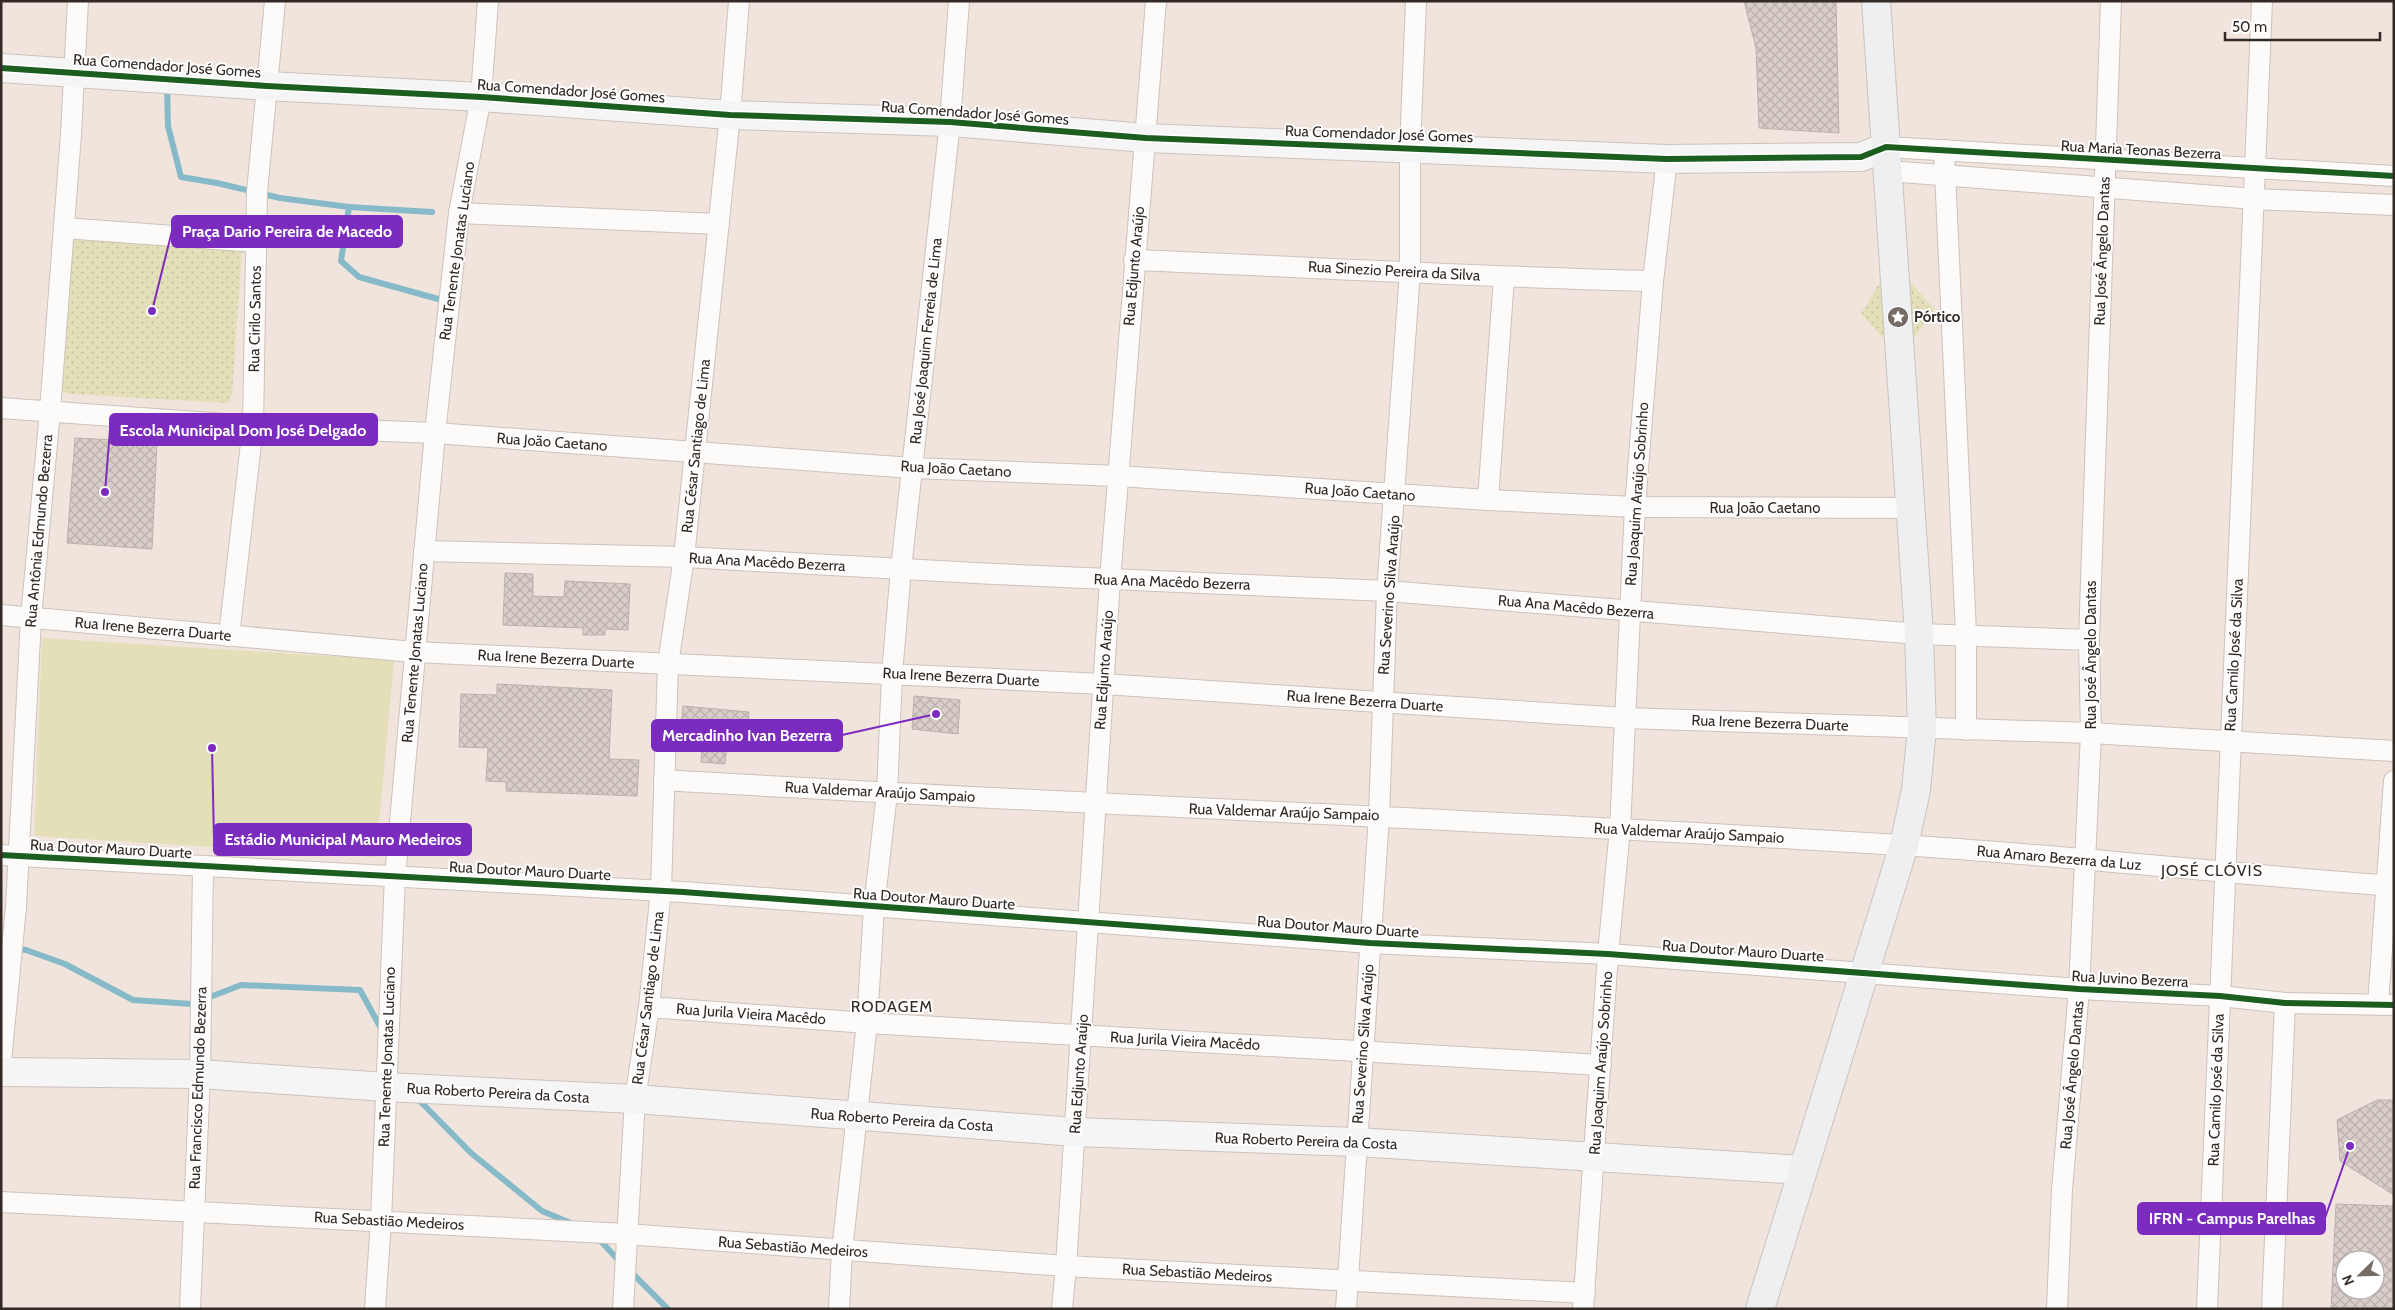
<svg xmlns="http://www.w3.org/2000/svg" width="2395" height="1310" font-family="Cabin,sans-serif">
	<defs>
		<pattern id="grass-dots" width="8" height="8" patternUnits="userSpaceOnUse" patternTransform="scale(1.25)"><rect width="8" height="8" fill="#e3e0b9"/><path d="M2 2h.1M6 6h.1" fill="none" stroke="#c3c09f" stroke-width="1.8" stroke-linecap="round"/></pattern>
		<pattern id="building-cross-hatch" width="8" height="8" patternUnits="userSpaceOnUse" patternTransform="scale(1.25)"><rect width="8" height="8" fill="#d8cdc8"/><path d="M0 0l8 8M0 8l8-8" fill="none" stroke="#bab0ac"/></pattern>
	</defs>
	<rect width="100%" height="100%" fill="#f1e4dd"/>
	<g fill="url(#grass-dots)">
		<path d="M72,234L242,250L232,394L228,403L71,394L60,391Z"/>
		<path d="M1909,281L1935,309L1913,339H1884L1861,314L1880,282Z"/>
	</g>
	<path fill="#e3e0b9" d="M42,638L394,660L376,857L34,836Z"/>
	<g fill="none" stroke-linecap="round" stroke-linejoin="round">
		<g stroke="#86bac9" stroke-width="6">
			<path d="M167,86L168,126L181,177L217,183L280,198L349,207L341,261L359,277L438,299"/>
			<path d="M349,207L432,212"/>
			<path d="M1,947L26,950L65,964L133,1000L192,1004L241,985L360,990L383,1032"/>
			<path d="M417,1098L471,1153L542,1211L573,1224"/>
			<path d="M597,1237L621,1263"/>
			<path d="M630,1271L668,1309"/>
		</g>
	</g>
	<g fill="url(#building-cross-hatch)" stroke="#bbb1ac" fill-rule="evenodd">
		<path d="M1744,1H1836L1839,133L1759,128L1756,48Z"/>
		<path d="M75,438L157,442L152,549L67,543Z"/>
		<path d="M505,573L533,574V596L564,597L565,581L630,584L628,630L605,629V635H583V628L503,625Z"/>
		<path d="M497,684L612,690L609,759L639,760L637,796L506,791V782L486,781L488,748L459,747L461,694L497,695Z"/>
		<path d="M914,696L960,700L958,734L912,729Z"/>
		<path d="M683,706L749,712L746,746L727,744L725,764L701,762L702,742L680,740Z"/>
		<path d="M2377,1100H2394V1195L2340,1161L2337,1120Z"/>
		<path d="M2336,1204L2394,1206V1309H2331ZM2345,1260H2375V1290H2345Z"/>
	</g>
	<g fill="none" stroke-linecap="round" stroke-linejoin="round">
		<g stroke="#ccc2bc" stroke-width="22">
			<g id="street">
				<path d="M1886,147L2394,176"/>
				<path d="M1944,150L1966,634V730"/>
				<path d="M1888,171L2255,199L2394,205"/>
				<path d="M459,213L719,224"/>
				<path d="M64,228L257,242"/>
				<path d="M1134,260C1307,267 1480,277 1653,281"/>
				<path d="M1,408L253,426L435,433L912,468L1118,476L1488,500L1635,507L1912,508"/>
				<path d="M1488,500L1504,277"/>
				<path d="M424,551L684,557L994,574L1387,591L1919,634L2089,640"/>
				<path d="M1,615L414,652L1103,684L1625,718L2091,733L2394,751"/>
				<path d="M229,636L253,426L257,192L275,1"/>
				<path d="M664,780C1076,805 1488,819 1899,845C2064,855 2229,874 2394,886"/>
				<path d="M1,855L683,892L1370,943L1608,954L2079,989L2220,996L2285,1003L2394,1005"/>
				<path d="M2378,1004L2394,781"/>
				<path d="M649,1007L867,1023L1601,1065"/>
				<path d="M1,1061L16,907L31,618L50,411L71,134L78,1"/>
				<path d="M1,1202L626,1234L1066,1266L1585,1293"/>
				<path d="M190,1309L200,1074L203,867"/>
				<path d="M375,1309L381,1220L395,877L435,433L459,213L481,97L488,1"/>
				<path d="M623,1309L635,1099L649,1007L661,890L668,664L684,557L730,115L739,1"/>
				<path d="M839,1309L842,1251L867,1023L874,907L887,793L892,674L901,569L950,122L959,1"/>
				<path d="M1062,1309L1066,1266L1110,580L1156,1"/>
				<path d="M1346,1309L1379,816L1387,591L1410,271V148L1416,1"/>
				<path d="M1583,1309L1608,954L1620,829L1635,507L1653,281L1667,159"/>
				<path d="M2057,1309L2062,1190L2079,989L2091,733L2089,640L2111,1"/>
				<path d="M2207,1309L2262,1"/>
				<path d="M2272,1309L2285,1003"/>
			</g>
		</g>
		<g stroke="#ccc2bc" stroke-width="30">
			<g id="secondary">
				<path d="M1,68L267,86L481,97L730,115L950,122L1146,138L1667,159L1861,157L1886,147"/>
				<path d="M1,1072L200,1074L385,1087L635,1099L1075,1132L1357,1142L1802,1170"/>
			</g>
		</g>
		<g stroke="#c9c3bf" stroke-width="30">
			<path id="primary" d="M1760,1309L1904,845L1916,790L1922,729L1919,634L1876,1"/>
		</g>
		<use href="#street" stroke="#fdfbfa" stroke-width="20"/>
		<use href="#secondary" stroke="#f5f5f6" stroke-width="28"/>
		<use href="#primary" stroke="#eeeff1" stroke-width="28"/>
		<g stroke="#fff" stroke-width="9">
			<g id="cycleway">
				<path d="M1,68L267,86L481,97L730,115L950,122L1146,138L1667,159L1861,157L1886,147L2394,176"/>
				<path d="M1,855L683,892L1370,943L1608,954L2079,989L2220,996L2285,1003L2394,1005"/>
			</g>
		</g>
		<use href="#cycleway" stroke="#1b5e20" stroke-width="6"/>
	</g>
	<defs>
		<g id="sight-disc" transform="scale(1.125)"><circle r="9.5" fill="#766b65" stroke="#fff"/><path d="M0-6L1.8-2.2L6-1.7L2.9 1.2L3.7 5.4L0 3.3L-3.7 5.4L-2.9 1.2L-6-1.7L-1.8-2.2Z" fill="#fff"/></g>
	</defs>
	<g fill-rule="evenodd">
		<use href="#sight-disc" x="1898" y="317"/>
	</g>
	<g text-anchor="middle" stroke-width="4" stroke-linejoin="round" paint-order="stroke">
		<g font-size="15" fill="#332a25" stroke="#fff">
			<text transform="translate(167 66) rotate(4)" y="5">Rua Comendador José Gomes</text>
			<text transform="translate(571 91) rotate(4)" y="5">Rua Comendador José Gomes</text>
			<text transform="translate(975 113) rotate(4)" y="5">Rua Comendador José Gomes</text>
			<text transform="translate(1379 134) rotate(2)" y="5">Rua Comendador José Gomes</text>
			<text transform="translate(2141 150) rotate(3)" y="5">Rua Maria Teonas Bezerra</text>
			<text transform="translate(457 251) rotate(-82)" y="5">Rua Tenente Jonatas Luciano</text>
			<text transform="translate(2102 251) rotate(-88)" y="5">Rua José Ângelo Dantas</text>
			<text transform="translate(1134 266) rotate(-85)" y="5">Rua Edjunto Araújo</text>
			<text transform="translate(1394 271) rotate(3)" y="5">Rua Sinezio Pereira da Silva</text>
			<text transform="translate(255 319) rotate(-89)" y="5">Rua Cirilo Santos</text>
			<text transform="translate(926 341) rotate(-84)" y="5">Rua José Joaquim Ferreia de Lima</text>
			<text transform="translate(552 442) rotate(4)" y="5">Rua João Caetano</text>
			<text transform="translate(696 446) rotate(-84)" y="5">Rua César Santiago de Lima</text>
			<text transform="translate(956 469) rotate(3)" y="5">Rua João Caetano</text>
			<text transform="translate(1360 492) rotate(4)" y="5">Rua João Caetano</text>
			<text transform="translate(1637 494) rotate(-86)" y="5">Rua Joaquim Araújo Sobrinho</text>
			<text x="1765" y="513">Rua João Caetano</text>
			<text transform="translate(39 531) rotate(-85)" y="5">Rua Antônia Edmundo Bezerra</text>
			<text transform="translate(767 562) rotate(3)" y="5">Rua Ana Macêdo Bezerra</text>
			<text transform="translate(1172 582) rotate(2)" y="5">Rua Ana Macêdo Bezerra</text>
			<text transform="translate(1389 595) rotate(-86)" y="5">Rua Severino Silva Araújo</text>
			<text transform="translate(1576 607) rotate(5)" y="5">Rua Ana Macêdo Bezerra</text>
			<text transform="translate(153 629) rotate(5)" y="5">Rua Irene Bezerra Duarte</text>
			<text transform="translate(415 653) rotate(-85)" y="5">Rua Tenente Jonatas Luciano</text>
			<text transform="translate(2091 655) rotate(-90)" y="5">Rua José Ângelo Dantas</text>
			<text transform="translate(2234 655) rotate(-87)" y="5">Rua Camilo José da Silva</text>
			<text transform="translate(556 659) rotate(3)" y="5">Rua Irene Bezerra Duarte</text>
			<text transform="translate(1104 670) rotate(-86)" y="5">Rua Edjunto Araújo</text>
			<text transform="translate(961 677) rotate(3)" y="5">Rua Irene Bezerra Duarte</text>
			<text transform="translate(1365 701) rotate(4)" y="5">Rua Irene Bezerra Duarte</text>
			<text transform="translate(1770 723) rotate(2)" y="5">Rua Irene Bezerra Duarte</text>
			<text transform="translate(880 792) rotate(3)" y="5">Rua Valdemar Araújo Sampaio</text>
			<text transform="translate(1284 812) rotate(2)" y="5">Rua Valdemar Araújo Sampaio</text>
			<text transform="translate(1689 833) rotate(3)" y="5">Rua Valdemar Araújo Sampaio</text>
			<text transform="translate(111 849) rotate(3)" y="5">Rua Doutor Mauro Duarte</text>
			<text transform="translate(2059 858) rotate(5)" y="5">Rua Amaro Bezerra da Luz</text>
			<text transform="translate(530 871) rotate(3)" y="5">Rua Doutor Mauro Duarte</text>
			<text transform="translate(934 899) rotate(4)" y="5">Rua Doutor Mauro Duarte</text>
			<text transform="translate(1338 927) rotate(4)" y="5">Rua Doutor Mauro Duarte</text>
			<text transform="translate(1743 951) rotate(4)" y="5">Rua Doutor Mauro Duarte</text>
			<text transform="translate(2130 979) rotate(3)" y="5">Rua Juvino Bezerra</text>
			<text transform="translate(648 998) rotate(-83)" y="5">Rua César Santiago de Lima</text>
			<text transform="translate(751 1014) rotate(4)" y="5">Rua Jurila Vieira Macêdo</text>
			<text transform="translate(1185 1041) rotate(3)" y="5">Rua Jurila Vieira Macêdo</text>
			<text transform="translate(1363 1044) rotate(-86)" y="5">Rua Severino Silva Araújo</text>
			<text transform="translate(387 1057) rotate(-88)" y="5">Rua Tenente Jonatas Luciano</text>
			<text transform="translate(1601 1063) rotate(-86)" y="5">Rua Joaquim Araújo Sobrinho</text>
			<text transform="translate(1079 1074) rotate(-86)" y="5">Rua Edjunto Araújo</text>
			<text transform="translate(2072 1075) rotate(-85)" y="5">Rua José Ângelo Dantas</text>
			<text transform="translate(198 1088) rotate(-88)" y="5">Rua Francisco Edmundo Bezerra</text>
			<text transform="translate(2216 1090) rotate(-88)" y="5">Rua Camilo José da Silva</text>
			<text transform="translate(498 1093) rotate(3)" y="5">Rua Roberto Pereira da Costa</text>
			<text transform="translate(902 1120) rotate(4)" y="5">Rua Roberto Pereira da Costa</text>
			<text transform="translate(1306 1141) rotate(2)" y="5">Rua Roberto Pereira da Costa</text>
			<text transform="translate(389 1221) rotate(3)" y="5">Rua Sebastião Medeiros</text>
			<text transform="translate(793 1247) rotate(4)" y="5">Rua Sebastião Medeiros</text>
			<text transform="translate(1197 1273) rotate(3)" y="5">Rua Sebastião Medeiros</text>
		</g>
		<g font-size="15" font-weight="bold" fill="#332a25" stroke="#fff" text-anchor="start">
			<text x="1914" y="322">Pórtico</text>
		</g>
		<g font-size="16" letter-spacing="1" fill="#332a25" stroke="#fff">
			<text x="2212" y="876">JOSÉ CLÓVIS</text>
			<text x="892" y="1012">RODAGEM</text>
		</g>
	</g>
	<path fill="none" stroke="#7b2cbf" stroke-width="2" d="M152 311L172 231M105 492L110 430M936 714L842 735M212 748L214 839M2350 1146L2325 1218"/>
	<g fill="#7b2cbf" stroke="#fff" stroke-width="2">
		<circle cx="152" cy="311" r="5"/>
		<circle cx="105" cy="492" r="5"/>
		<circle cx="936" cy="714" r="5"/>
		<circle cx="212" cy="748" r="5"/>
		<circle cx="2350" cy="1146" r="5"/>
	</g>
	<g fill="#7b2cbf" stroke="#7b2cbf" stroke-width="2">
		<rect x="172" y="216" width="230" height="31" rx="5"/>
		<rect x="110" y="414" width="267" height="31" rx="5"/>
		<rect x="652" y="720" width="190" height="31" rx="5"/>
		<rect x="214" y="824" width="257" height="31" rx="5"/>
		<rect x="2138" y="1203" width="187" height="31" rx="5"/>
	</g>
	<g font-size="16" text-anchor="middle" font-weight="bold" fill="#fff">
		<text x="287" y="237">Praça Dario Pereira de Macedo</text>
		<text x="243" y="436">Escola Municipal Dom José Delgado</text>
		<text x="747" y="741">Mercadinho Ivan Bezerra</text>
		<text x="343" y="845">Estádio Municipal Mauro Medeiros</text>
		<text x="2232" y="1224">IFRN - Campus Parelhas</text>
	</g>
	<rect width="2395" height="1310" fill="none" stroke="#332a25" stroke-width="5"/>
	<g transform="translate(2360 1275) rotate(247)"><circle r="24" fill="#ffffff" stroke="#adaaa8"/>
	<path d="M0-4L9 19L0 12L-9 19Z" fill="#766b65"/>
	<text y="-8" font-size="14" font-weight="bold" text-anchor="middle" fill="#332a25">N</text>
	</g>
	<path d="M2225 32v8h155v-8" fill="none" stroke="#332a25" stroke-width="2.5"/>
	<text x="2232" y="32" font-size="15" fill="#332a25" stroke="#ffffff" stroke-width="4" paint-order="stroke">50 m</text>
</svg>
